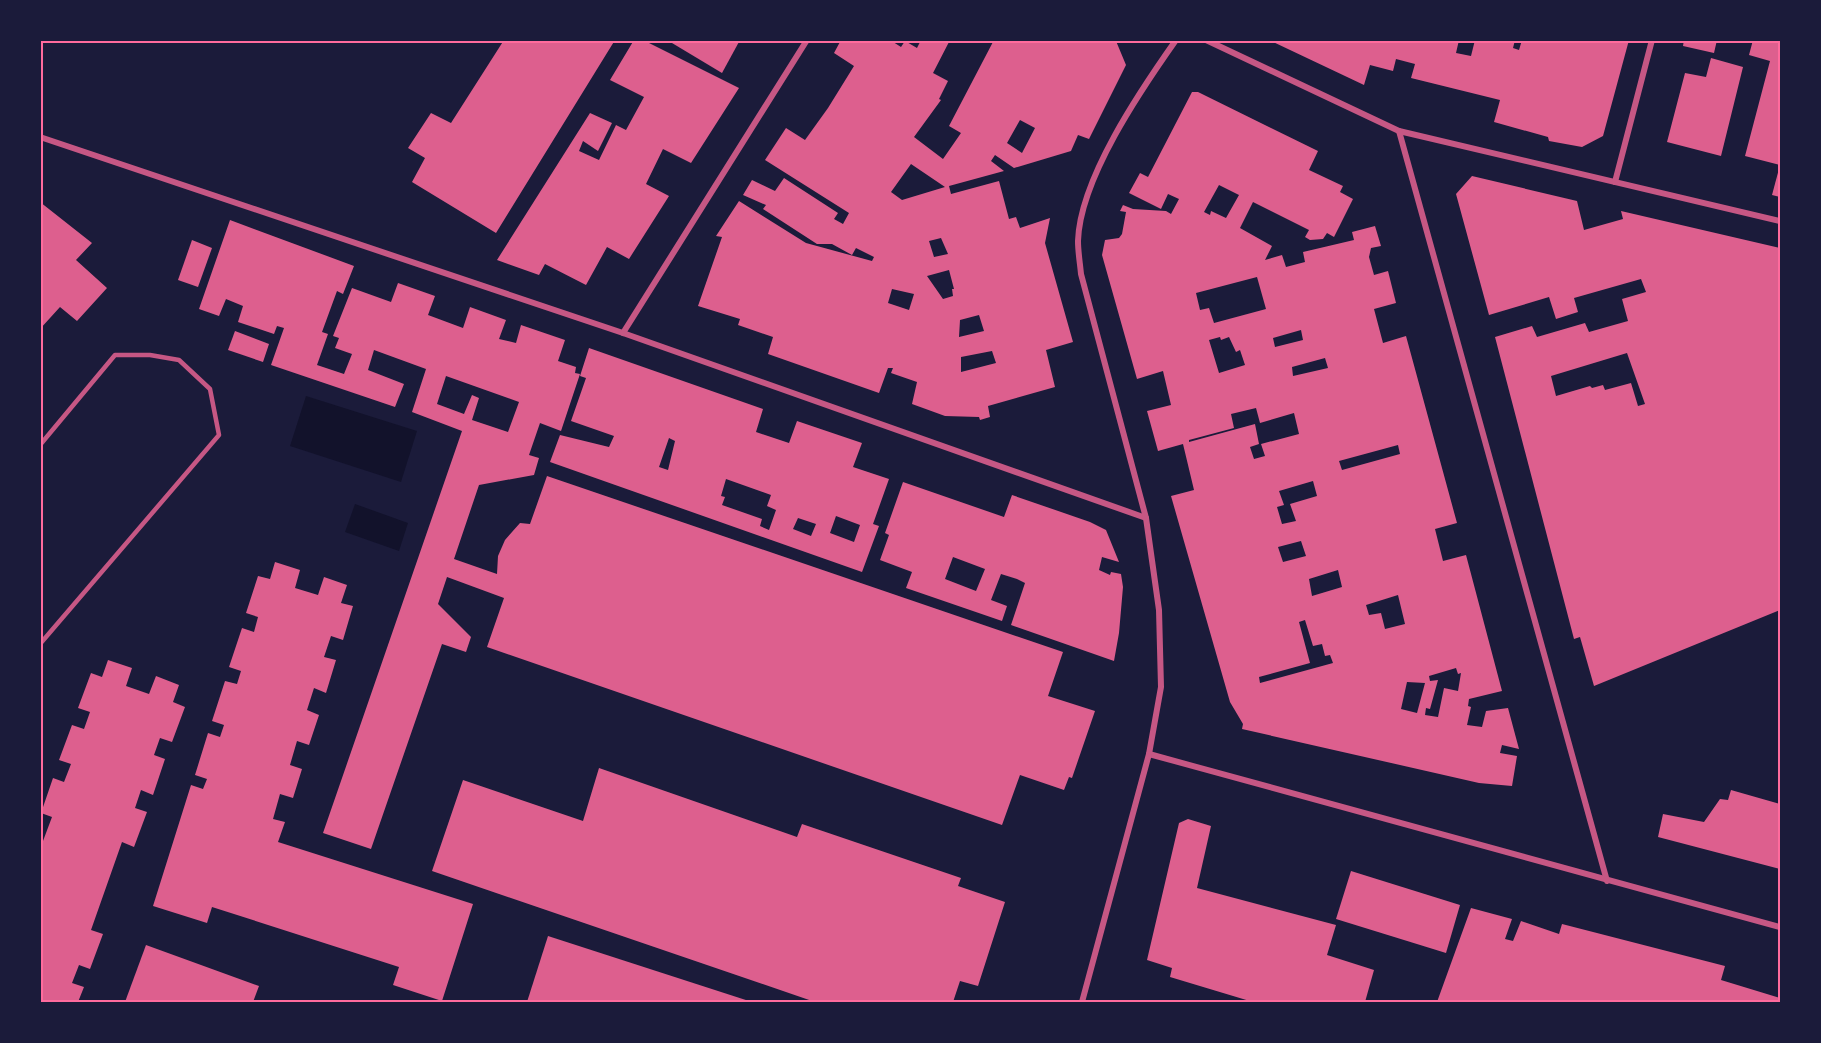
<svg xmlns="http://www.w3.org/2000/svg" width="1821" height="1043" font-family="'Alegreya Sans',sans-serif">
	<rect width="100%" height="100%" fill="#1b1b3a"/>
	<g fill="#12122b">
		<path d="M306,396L417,431L401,482L290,446Z"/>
		<path d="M355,504L408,523L399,551L345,532Z"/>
	</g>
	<g fill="#dd5f8e" fill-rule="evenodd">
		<path d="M504,40H615L496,233L412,182L425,158L408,148L431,113L451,123Z"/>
		<path d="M634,40H643L739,88L691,163L663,149L646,184L669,196L629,259L607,247L586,285L545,264L539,275L497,260L590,113L612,123L598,151L583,141L579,151L599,160L616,125L626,130L644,97L610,80Z"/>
		<path d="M667,40H740L722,73Z"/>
		<path d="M841,40H890L901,47L905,41L917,48L921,40H950L933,73L948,81L939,99L941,100L914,137L943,159L961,133L949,126L994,40L1116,41L1126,65L1089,139L1078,135L1071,151L1014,168L995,155L991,161L1004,171L949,186L951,194L999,181L1009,219L1016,217L1020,228L1050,218L1045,243L1073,342L1046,350L1055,387L988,406L990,417L980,420L979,417L945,416L912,404L917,382L891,373L893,368H888L879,393L768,354L773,337L738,325L740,319L698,306L722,237L716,236L739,201L806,243L872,261L874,257L856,248L852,255L832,244H817L763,209L766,205L743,195L752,180L775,191L784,178L838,213L834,219L843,224L849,213L765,160L786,128L805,140L828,108L854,66L834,53ZM1020,120L1035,128L1022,153L1007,143ZM911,164L945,187L902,200L891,192ZM941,238L948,254L934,257L929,241ZM949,270L954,289H952L953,296L943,299L927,276ZM892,289L914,294L909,310L888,303ZM979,315L984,331L959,337L960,320ZM992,351L996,363L961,372V357Z"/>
		<path d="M1269,40H1459L1456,53L1471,56L1475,40H1515L1513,48L1519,50L1522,40H1629L1603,136L1582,147L1549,141L1548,137L1494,122L1500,100L1411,78L1415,64L1396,59L1393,71L1370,65L1364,85Z"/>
		<path d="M1684,40H1717L1714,53L1683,46Z"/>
		<path d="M1753,40H1780V165L1745,156L1770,61L1749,55Z"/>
		<path d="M1711,58L1743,67L1721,156L1667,142L1685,73L1706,77Z"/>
		<path d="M1192,92H1198L1318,151L1309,170L1343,186L1340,192L1353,199L1334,237L1327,233L1323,239L1310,240L1305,237L1309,230L1253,202L1240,228L1272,246L1265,260L1282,255L1286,267L1305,262L1303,252L1354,240L1352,232L1375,226L1381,246L1371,248L1369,257L1374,275L1388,271L1396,303L1374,309L1383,343L1406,336L1457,523L1435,529L1443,561L1466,555L1502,691L1469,699L1468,706L1471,707L1467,725L1482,727L1486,711L1508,708L1519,749L1502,745L1500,753L1517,756L1512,786L1479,783L1242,729L1243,724L1230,702L1171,496L1194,490L1183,444L1158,451L1147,411L1171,405L1163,371L1137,379L1102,255L1105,240L1119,238L1122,234L1126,212L1120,211L1123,205L1133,209L1166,211L1171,214L1179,199L1168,194L1161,209L1129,193L1140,173L1148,177ZM1219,185L1239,195L1226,218L1211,211L1210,215L1204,212ZM1257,277L1266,309L1214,323L1209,308L1200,310L1196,293ZM1301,330L1303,340L1275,347L1273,338ZM1220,337L1221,340L1229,337L1236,352L1240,350L1245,365L1219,373L1209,340ZM1325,358L1328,368L1293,376L1292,367ZM1256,408L1260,423L1294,413L1299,434L1261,444L1265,456L1254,459L1250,447L1259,444L1255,424L1189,442V440L1234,428L1231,414ZM1398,445L1400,454L1342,470L1339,461ZM1313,481L1317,496L1290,504L1296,521L1282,524L1277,507L1284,505L1279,491ZM1301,541L1306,556L1283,562L1278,547ZM1338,570L1342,587L1312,596L1309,579ZM1398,595L1405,624L1385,629L1381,613L1369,615L1366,605ZM1305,620L1313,646L1322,644L1325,656L1330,655L1333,663L1260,683L1259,677L1310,663L1299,622ZM1456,668L1458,674L1461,673L1458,691L1444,688L1438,717L1425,715L1426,708L1430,709L1438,680L1430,681L1429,676ZM1407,682L1425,683L1417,713L1401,709Z"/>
		<path d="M1780,165V197L1772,195Z"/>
		<path d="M1472,176L1577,201L1584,230L1623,219L1621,211L1780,248V610L1594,686L1580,637L1574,639L1495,337L1532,326L1537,337L1585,323L1589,332L1628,321L1622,299L1646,292L1641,279L1574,298L1578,312L1556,319L1549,297L1489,315L1456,194ZM1627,353L1645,404L1638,406L1631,383L1605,390L1603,385L1592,388L1590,386L1556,396L1551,376Z"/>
		<path d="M40,202L92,243L76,260L107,288L77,321L60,307L40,329Z"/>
		<path d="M230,220L354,266L343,294L337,291L322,332L328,334L317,365L344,374L352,354L335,348L339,338L333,336L352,288L391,302L398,283L435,296L428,315L463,328L470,307L506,320L499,339L516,343L521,325L565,340L558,361L576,367L575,373L580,374L561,431L540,423L529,455L539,458L534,475L479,485L454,559L497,574L498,556L505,540L520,523L530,524L547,476L1063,652L1048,696L1095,711L1072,778L1069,777L1064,790L1020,775L1002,825L487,647L504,598L447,577L438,604L471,637L466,652L442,644L371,849L323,833L462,431L412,412L426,369L374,350L368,370L404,384L395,407L271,365L284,328L277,326L274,334L238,322L243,306L226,299L219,316L199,309ZM446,376L519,402L508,432L472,420L479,398L472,395L464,414L437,404Z"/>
		<path d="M192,240L212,248L198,287L178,280Z"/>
		<path d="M235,331L269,344L263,362L228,350Z"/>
		<path d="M589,348L763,409L756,432L789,443L797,421L862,443L853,467L889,479L873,524L879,526L862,572L550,462L560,435L609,447L614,436L571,421L586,378L580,376ZM669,438L675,441L668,470L659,467ZM726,479L771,495L767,506L776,510L769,530L760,526L762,519L722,505L725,497L721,496ZM836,516L860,525L854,542L830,533ZM798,518L816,524L811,536L793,529Z"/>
		<path d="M903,482L1004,517L1012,495L1090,522L1106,530L1119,562L1102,557L1099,570L1110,575L1111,572L1121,574L1123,587L1119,633L1114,661L1011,625L1025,583L1017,579L1001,574L991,600L1007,606L1002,621L906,588L912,572L880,560L889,535L885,533ZM953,557L985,569L976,591L945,579Z"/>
		<path d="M275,562L300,570L295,588L318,595L324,577L347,585L341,603L353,606L343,640L331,636L324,657L336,660L326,693L314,688L307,710L319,715L309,745L297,741L290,765L302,769L293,798L280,794L273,819L285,822L278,842L473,904L442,1001L393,985L399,967L212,907L207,923L153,906L191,785L203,789L207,779L195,775L208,733L220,737L224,725L212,721L225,681L237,684L241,671L229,667L242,628L254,632L258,617L246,613L258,576L270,579Z"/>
		<path d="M108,660L132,668L126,686L149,694L156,676L179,685L173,702L185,707L172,742L160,738L154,755L165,759L153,795L141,790L135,808L147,812L134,847L122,842L91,930L103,934L90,969L79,965L72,983L84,987L78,1002H40V849L52,817L41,813L53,778L64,782L71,764L59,760L72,725L84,729L90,712L78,708L91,673L102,677Z"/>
		<path d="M599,768L797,837L802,824L961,878L958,886L1005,902L978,986L960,981L953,1002H815L432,871L463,780L583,821Z"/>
		<path d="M1731,790L1780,804V869L1658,837L1663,814L1704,822L1720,799L1728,800Z"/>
		<path d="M1188,819L1211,826L1197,888L1336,925L1327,955L1374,970L1365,1002H1253L1170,977L1172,968L1147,960L1179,823Z"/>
		<path d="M1351,871L1460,905L1446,953L1336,919Z"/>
		<path d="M1471,908L1512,919L1505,939L1513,941L1521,921L1559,934L1562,924L1725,966L1721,980L1780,998V1002H1437Z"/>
		<path d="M548,936L752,1002H527Z"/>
		<path d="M146,945L259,986L253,1002H125Z"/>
	</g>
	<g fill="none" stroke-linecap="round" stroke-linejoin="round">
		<path stroke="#c65784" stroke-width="4.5" d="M40,445L115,355H150L179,360L210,389L219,435L40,644"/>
		<g stroke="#c65784" stroke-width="6">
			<path d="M1206,40L1399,131L1780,221"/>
			<path d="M1399,131L1607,881"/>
			<path d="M40,137L623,333L1146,518"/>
			<path d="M1615,182L1652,40"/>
			<path d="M623,333L807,40"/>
			<path d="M1149,754L1780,927"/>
			<path d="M1082,1002L1149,754L1161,687L1159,610L1146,518L1081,274C1080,263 1078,252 1078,241C1080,179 1140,91 1176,40"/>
		</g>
	</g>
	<rect width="1821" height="1043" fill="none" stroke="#1b1b3a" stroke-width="84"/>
	<rect x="42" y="42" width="1737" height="959" fill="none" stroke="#ff6b9d" stroke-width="2"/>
</svg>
